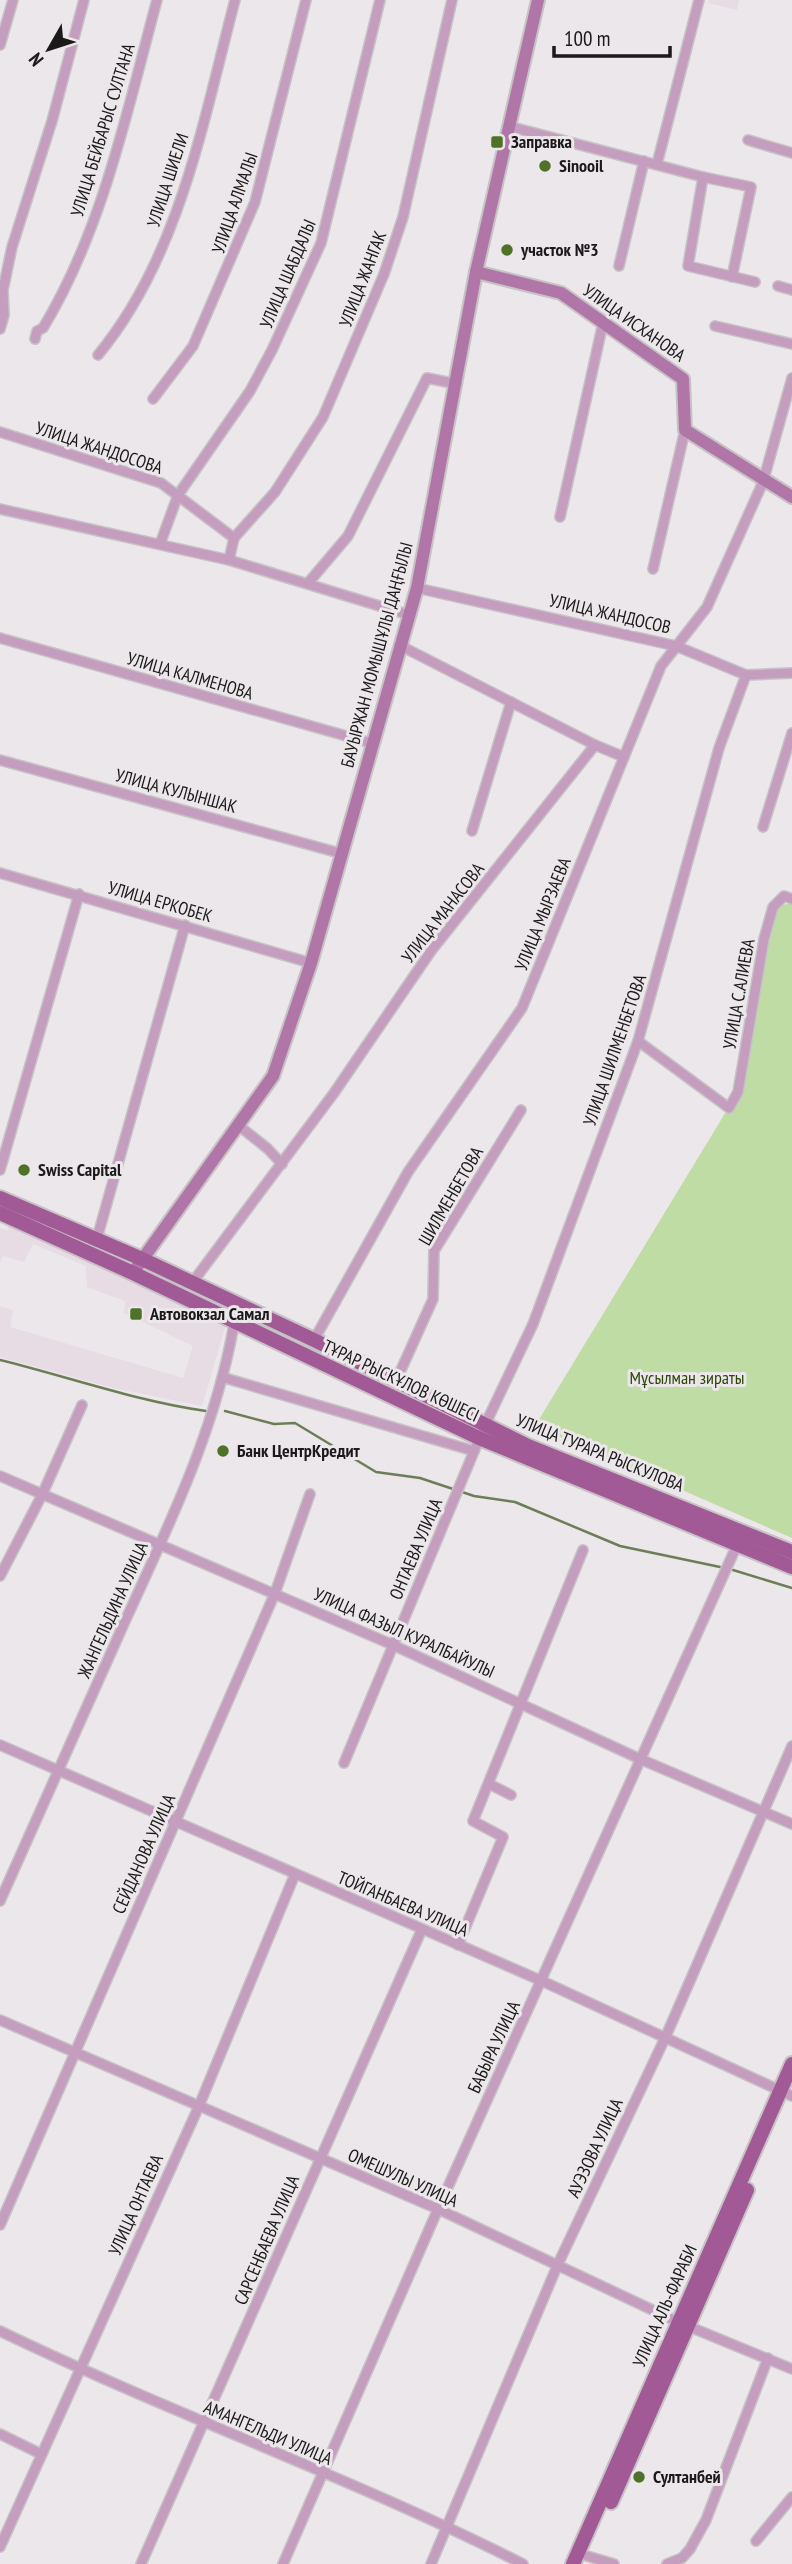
<svg xmlns="http://www.w3.org/2000/svg" width="792" height="2564" font-family="'PT Sans Narrow',sans-serif">
	<rect width="100%" height="100%" fill="#ece7eb"/>
	<g fill="#e7dbe4">
		<path d="M709,0H739L737,10L708,3Z"/>
		<path d="M10,1223L227,1321L202,1406L113,1388L0,1357V1306L13,1310L10,1327L183,1378L193,1346L124,1313L125,1301L87,1287L86,1266L33,1244L24,1262L3,1256L0,1263V1228L7,1231Z"/>
	</g>
	<g fill="#c0dca5">
		<path d="M792,903V1538L535,1426L738,1092L773,907Z"/>
		<path d="M146,1268L477,1425L475,1430L143,1275Z"/>
	</g>
	<g fill="none" stroke-linecap="round" stroke-linejoin="round">
		<g stroke="#6c7e57" stroke-width="2.5">
			<path d="M0,1360C69,1377 136,1401 206,1411"/>
			<path d="M225,1411L274,1424L295,1423L376,1472L420,1478L474,1496L515,1502L620,1546L720,1567"/>
			<path d="M733,1570L792,1588"/>
		</g>
		<g stroke="#c6c2c5" stroke-width="12">
			<g id="street">
				<path d="M0,45L13,0"/>
				<path d="M508,126L703,177L688,266L755,282"/>
				<path d="M748,140L792,153"/>
				<path d="M657,164L699,0"/>
				<path d="M703,177L751,187L732,277"/>
				<path d="M619,266L644,161"/>
				<path d="M778,286L792,290"/>
				<path d="M715,326L792,344"/>
				<path d="M0,329L4,315L3,290L12,247L52,121L84,0"/>
				<path d="M35,339L37,331L43,328C103,229 127,111 157,0"/>
				<path d="M98,355C180,256 203,121 235,0"/>
				<path d="M153,399L193,346L255,202L306,0"/>
				<path d="M0,432L161,483L234,538L229,560"/>
				<path d="M0,509L229,560L409,615"/>
				<path d="M560,517L603,323"/>
				<path d="M234,538L275,492L323,417L384,274L403,217L452,0"/>
				<path d="M160,544L178,495L250,391L272,350L321,243L380,0"/>
				<path d="M653,569L685,430"/>
				<path d="M309,582L348,536L427,378L457,384"/>
				<path d="M417,588L676,646L746,675L792,673"/>
				<path d="M0,638L371,743"/>
				<path d="M595,745L624,757"/>
				<path d="M0,760L343,854"/>
				<path d="M763,827L792,733"/>
				<path d="M472,831L511,702"/>
				<path d="M0,873L311,963"/>
				<path d="M638,1041L729,1108L738,1092L764,939L773,907L784,896L792,899"/>
				<path d="M238,1125L268,1149L282,1164"/>
				<path d="M0,1170L79,894"/>
				<path d="M96,1242L185,925"/>
				<path d="M192,1283L334,1093L431,951L595,745L399,645"/>
				<path d="M314,1340L408,1172L522,1008L661,666L707,607L763,482L792,378"/>
				<path d="M225,1378L474,1451"/>
				<path d="M396,1381L433,1299L434,1251L521,1110"/>
				<path d="M0,1476L393,1645L640,1759L792,1824"/>
				<path d="M0,1576L42,1495L82,1405"/>
				<path d="M0,1745L542,1981L792,2096"/>
				<path d="M344,1763L485,1425L533,1324L638,1041L719,748L746,675"/>
				<path d="M489,1784L511,1795"/>
				<path d="M0,1901C42,1807 84,1713 126,1619C170,1523 216,1428 234,1324"/>
				<path d="M458,1945L503,1837L473,1821L583,1550"/>
				<path d="M0,2020L438,2209L678,2322L792,2369"/>
				<path d="M0,2225L275,1593L310,1494"/>
				<path d="M0,2331C172,2414 353,2478 523,2564"/>
				<path d="M0,2434L41,2454"/>
				<path d="M756,2541L792,2497"/>
				<path d="M0,2547L199,2106L295,1874"/>
				<path d="M587,2556L614,2564"/>
				<path d="M141,2564L422,1929"/>
				<path d="M283,2564L438,2209L737,1545"/>
				<path d="M431,2564L558,2264L666,2036L792,1746"/>
				<path d="M667,2564L682,2558L690,2549L706,2520L768,2358"/>
			</g>
		</g>
		<g stroke="#c6c2c5" stroke-width="16">
			<g id="secondary">
				<path d="M476,272L561,293L683,379L685,430L792,497"/>
				<path d="M137,1267L273,1076L311,963L417,588L476,272L538,0"/>
			</g>
		</g>
		<g stroke="#c6c2c5" stroke-width="18">
			<g id="primary">
				<path d="M0,1198L142,1259L314,1340L528,1446L792,1552"/>
				<path d="M0,1213L133,1273L479,1438L792,1567"/>
				<path d="M611,2502L747,2190"/>
				<path d="M573,2564L792,2064"/>
			</g>
		</g>
		<use href="#street" stroke="#c59dbe" stroke-width="9"/>
		<use href="#secondary" stroke="#b176a8" stroke-width="12"/>
		<use href="#primary" stroke="#a25a97" stroke-width="14"/>
	</g>
	<g fill="#507128" stroke="#ece7eb" stroke-width="2.5">
		<rect x="490" y="135" width="14" height="14" rx="3.5"/>
		<circle cx="545" cy="166" r="7"/>
		<circle cx="507" cy="250" r="7"/>
		<circle cx="24" cy="1170" r="7"/>
		<rect x="129" y="1307" width="14" height="14" rx="3.5"/>
		<circle cx="223" cy="1451" r="7"/>
		<circle cx="639" cy="2477" r="7"/>
	</g>
	<g text-anchor="middle" stroke-width="6" stroke-linejoin="round" paint-order="stroke">
		<g font-size="18" fill="#1b191a" stroke="#ece7eb">
			<text transform="translate(103 130) rotate(-73)" y="6">УЛИЦА БЕЙБАРЫС СУЛТАНА</text>
			<text transform="translate(168 180) rotate(-72)" y="6">УЛИЦА ШИЕЛИ</text>
			<text transform="translate(235 203) rotate(-71)" y="6">УЛИЦА АЛМАЛЫ</text>
			<text transform="translate(288 274) rotate(-67)" y="6">УЛИЦА ШАБДАЛЫ</text>
			<text transform="translate(363 279) rotate(-69)" y="6">УЛИЦА ЖАНГАК</text>
			<text transform="translate(634 323) rotate(35)" y="6">УЛИЦА ИСХАНОВА</text>
			<text transform="translate(99 448) rotate(18)" y="6">УЛИЦА ЖАНДОСОВА</text>
			<text transform="translate(610 614) rotate(13)" y="6">УЛИЦА ЖАНДОСОВ</text>
			<text transform="translate(377 655) rotate(-75)" y="6">БАУЫРЖАН МОМЫШҰЛЫ ДАҢҒЫЛЫ</text>
			<text transform="translate(190 676) rotate(16)" y="6">УЛИЦА КАЛМЕНОВА</text>
			<text transform="translate(176 791) rotate(15)" y="6">УЛИЦА КУЛЫНШАК</text>
			<text transform="translate(160 902) rotate(16)" y="6">УЛИЦА ЕРКОБЕК</text>
			<text transform="translate(443 913) rotate(-52)" y="6">УЛИЦА МАНАСОВА</text>
			<text transform="translate(543 914) rotate(-68)" y="6">УЛИЦА МЫРЗАЕВА</text>
			<text transform="translate(739 994) rotate(-80)" y="6">УЛИЦА С.АЛИЕВА</text>
			<text transform="translate(615 1050) rotate(-71)" y="6">УЛИЦА ШИЛМЕНБЕТОВА</text>
			<text transform="translate(451 1196) rotate(-60)" y="6">ШИЛМЕНБЕТОВА</text>
			<text transform="translate(401 1381) rotate(25)" y="6">ТҰРАР РЫСКҰЛОВ КӨШЕСІ</text>
			<text transform="translate(600 1453) rotate(22)" y="6">УЛИЦА ТУРАРА РЫСКУЛОВА</text>
			<text transform="translate(416 1549) rotate(-67)" y="6">ОНТАЕВА УЛИЦА</text>
			<text transform="translate(113 1610) rotate(-66)" y="6">ЖАНГЕЛЬДИНА УЛИЦА</text>
			<text transform="translate(404 1633) rotate(24)" y="6">УЛИЦА ФАЗЫЛ КУРАЛБАЙУЛЫ</text>
			<text transform="translate(144 1854) rotate(-66)" y="6">СЕЙДАНОВА УЛИЦА</text>
			<text transform="translate(403 1904) rotate(23)" y="6">ТОЙГАНБАЕВА УЛИЦА</text>
			<text transform="translate(494 2047) rotate(-65)" y="6">БАБЫРА УЛИЦА</text>
			<text transform="translate(595 2148) rotate(-65)" y="6">АУЭЗОВА УЛИЦА</text>
			<text transform="translate(403 2178) rotate(24)" y="6">ОМЕШУЛЫ УЛИЦА</text>
			<text transform="translate(136 2205) rotate(-66)" y="6">УЛИЦА ОНТАЕВА</text>
			<text transform="translate(267 2240) rotate(-67)" y="6">САРСЕНБАЕВА УЛИЦА</text>
			<text transform="translate(665 2306) rotate(-66)" y="6">УЛИЦА АЛЬ-ФАРАБИ</text>
			<text transform="translate(268 2433) rotate(23)" y="6">АМАНГЕЛЬДИ УЛИЦА</text>
		</g>
		<g font-size="18" font-weight="bold" fill="#1b191a" stroke="#ece7eb" text-anchor="start">
			<text x="511" y="148">Заправка</text>
			<text x="559" y="172">Sinooil</text>
			<text x="521" y="256">участок №3</text>
			<text x="38" y="1176">Swiss Capital</text>
			<text x="150" y="1320">Автовокзал Самал</text>
			<text x="237" y="1457">Банк ЦентрКредит</text>
			<text x="653" y="2483">Султанбей</text>
		</g>
		<g font-size="18" fill="#2d4606" stroke="#ece7eb">
			<text x="687" y="1384">Мұсылман зираты</text>
		</g>
	</g>
	<g transform="translate(49 49) rotate(231)" stroke="#ece7eb" stroke-width="5" paint-order="stroke">
	<path d="M0-5L12 26L0 18L-12 26Z" fill="#1b191a"/>
	<text y="-10" font-size="19" font-weight="bold" text-anchor="middle" fill="#1b191a">N</text>
	</g>
	<path d="M554 46v10h116v-10" fill="none" stroke="#1b191a" stroke-width="3.5"/>
	<text x="564" y="46" font-size="21" fill="#1b191a" stroke="#ece7eb" stroke-width="5" paint-order="stroke">100 m</text>
</svg>
